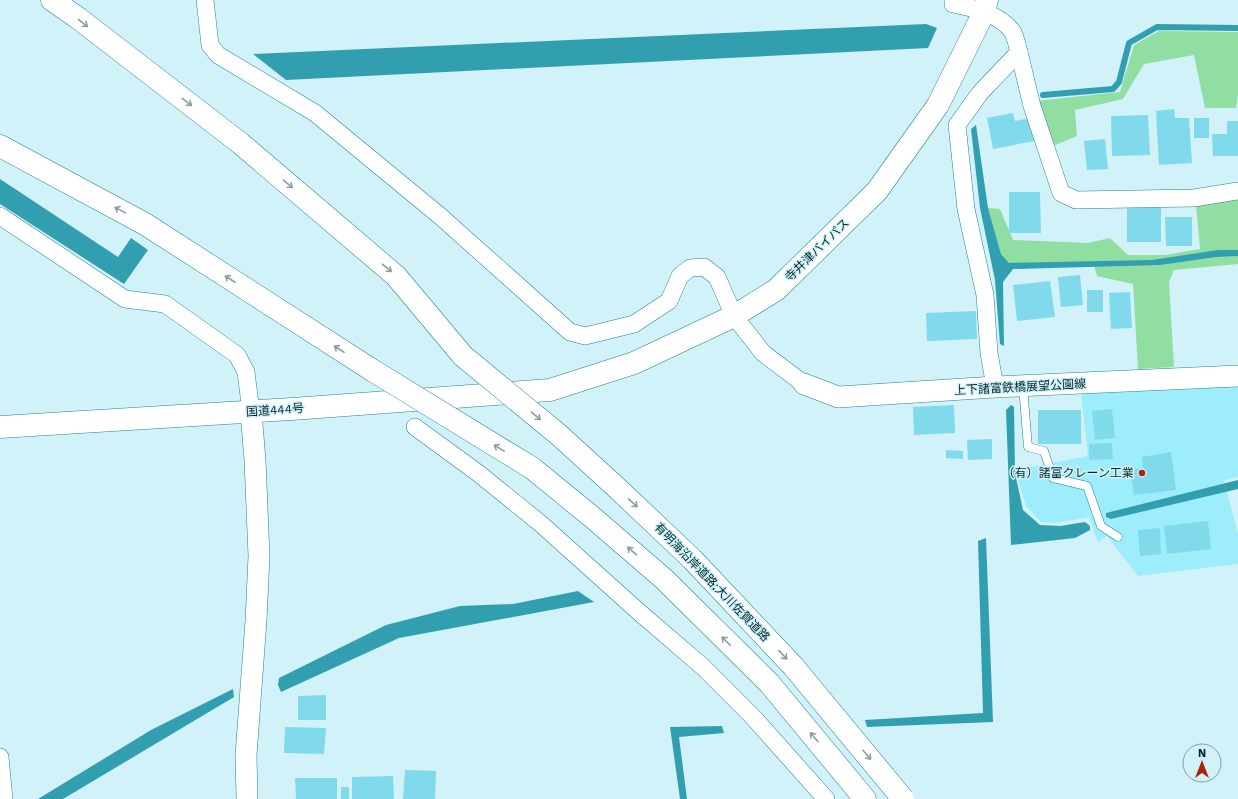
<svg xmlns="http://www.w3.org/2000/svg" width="1238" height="799" font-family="'Work Sans','Noto Sans JP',sans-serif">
	<rect width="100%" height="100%" fill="#d1f2f8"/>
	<path fill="#9eedfc" d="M1238,385V477L1224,480L1238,534V564L1138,576L1107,536L1098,542L1089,517L1056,523L1041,522L1026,506L1015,470L1088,456L1081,393Z"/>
	<g fill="#90dea2">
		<path d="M1159,31L1238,32V94L1236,108H1205L1194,55L1144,64L1123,99L1075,110L1077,136L1053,146L1036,101L1120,92L1134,45Z"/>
		<path d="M1238,199V264L1174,270L1169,282L1174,367L1138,369L1133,284L1097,276L1093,262L1009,263L1001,254L988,208L1000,209L1013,240L1088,243L1110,238L1128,255H1165L1200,249L1196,204Z"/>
	</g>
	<g fill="#329fb0">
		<path d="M926,24L937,28L928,48L286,80L253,54Z"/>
		<path d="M976,125L988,208L1001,254L1009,263L1152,260L1218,250H1238V256L1216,257L1160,265L1013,269L1003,282L1004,346L1000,344L995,280L980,208L971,129Z"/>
		<path d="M0,179L118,257L131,238L148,250L124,284L0,204Z"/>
		<path d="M1011,405L1014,407L1015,473L1023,510L1040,525L1060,526L1085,522L1090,526V530L1075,538L1011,545L1006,410Z"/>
		<path d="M1238,480V489L1111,519L1106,517V513Z"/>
		<path d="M986,538L993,722L867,727L865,720L983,713L978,541Z"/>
		<path d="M578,591L594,602L399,638L281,692L278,685L279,678L386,625L460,606L513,604Z"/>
		<path d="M233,689L234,697L63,799H38L151,730Z"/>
		<path d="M722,726L724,733L679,737L687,799H680L670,727Z"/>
	</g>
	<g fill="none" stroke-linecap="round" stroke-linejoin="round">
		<path stroke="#329fb0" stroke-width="6" d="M1043,95L1113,89L1119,82L1129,43L1157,27L1238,28"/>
	</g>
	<g fill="#80daeb">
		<path d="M1174,109L1175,118H1189L1192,163L1159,165L1156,111Z"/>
		<path d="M1013,113L1015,121L1030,118L1035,141L993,149L987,118Z"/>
		<path d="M1148,115L1150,155L1112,156L1111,116Z"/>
		<rect x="1194" y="118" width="15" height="20"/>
		<path d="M1227,121H1238V156H1213L1212,134H1227Z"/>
		<path d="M1105,139L1108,169L1087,170L1084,141Z"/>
		<path d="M1009,192H1040L1041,233H1009Z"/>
		<rect x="1127" y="205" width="34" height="37"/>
		<path d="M1165,217H1192V246H1166Z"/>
		<path d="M1080,275L1083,305L1061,307L1058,277Z"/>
		<path d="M1050,281L1055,317L1017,321L1013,285Z"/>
		<rect x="1087" y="290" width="16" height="22"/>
		<path d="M1130,292L1132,328L1111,329L1109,293Z"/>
		<path d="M976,311L977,339L927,341L926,313Z"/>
		<path d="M954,405L955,433L914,435L913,407Z"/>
		<path d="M1112,409L1115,438L1095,440L1092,411Z"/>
		<rect x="1038" y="410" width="43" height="34"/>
		<path d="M992,439V459L968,460L967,440Z"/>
		<path d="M1112,443L1113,459L1089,460V444Z"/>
		<path d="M946,450L963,451V459L946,458Z"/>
		<path d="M1171,452L1176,490L1134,495L1130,470L1143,468L1142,457Z"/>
		<path d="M1208,521L1211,549L1167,554L1164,526Z"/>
		<path d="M1160,528L1161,554L1140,556L1138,530Z"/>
		<path d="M326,695V720H298V696Z"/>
		<path d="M285,727L326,728L324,754L284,753Z"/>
		<path d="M405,770L436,771L435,799H403Z"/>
		<path d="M393,776L394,799H352V777Z"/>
		<path d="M295,778H337V799H296Z"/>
		<rect x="341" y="787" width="8" height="12"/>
	</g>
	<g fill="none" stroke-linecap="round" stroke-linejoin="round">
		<g stroke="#208494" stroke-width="9">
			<path id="service" d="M1023,387L1028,447L1044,451L1053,478L1087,486L1101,526L1118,537"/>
		</g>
		<g stroke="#208494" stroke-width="18">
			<g id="minor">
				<path d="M205,0L210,45L218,55L315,113L440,216L570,332L585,336L634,324L669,301L680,276L690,268L704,267L717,277L734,316L763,353L804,384"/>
				<path d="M953,0V4C974,8 999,14 1012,31C1016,37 1017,46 1019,52L980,93L957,125L966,209L985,295L989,353L995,387"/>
				<path d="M1019,52L1032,106L1061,193L1076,200L1194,198L1238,191"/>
				<path d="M0,216L125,299L165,304L237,355L246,372L251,412"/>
				<path d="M415,427L478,473L541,524L639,612L703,667L753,717L826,799"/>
				<path d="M0,757L4,799"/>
			</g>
		</g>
		<g stroke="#208494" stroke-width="22">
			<g id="tertiary">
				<path d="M804,384L838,397L995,387L1238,376"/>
				<path d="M247,799L246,755L256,621L259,556L255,460L251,412"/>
			</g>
		</g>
		<g stroke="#208494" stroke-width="23">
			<path id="trunk" d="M0,427L292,409L550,390L634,363L734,316L776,290L877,191L938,105L984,12L987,0"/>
		</g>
		<g stroke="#208494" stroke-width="23">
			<g id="motorway">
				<path d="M52,0L78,18L240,143L396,276L463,356"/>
				<path d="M0,146L145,224L372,370"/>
				<path d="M532,468L592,517L664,579L769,683L865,799"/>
			</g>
		</g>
		<use href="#service" stroke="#fff" stroke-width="8"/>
		<use href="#minor" stroke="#fff" stroke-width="17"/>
		<use href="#tertiary" stroke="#fff" stroke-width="21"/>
		<use href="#trunk" stroke="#fff" stroke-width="22"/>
		<use href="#motorway" stroke="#fff" stroke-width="22"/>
		<g stroke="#208494" stroke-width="23" stroke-linecap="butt">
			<g id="motorway-bridge">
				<path d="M463,356L559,435L617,488L692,559L793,666L903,799"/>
				<path d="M372,370L532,468"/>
			</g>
		</g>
		<use href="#motorway-bridge" stroke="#fff" stroke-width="22"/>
	</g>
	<defs><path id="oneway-shaft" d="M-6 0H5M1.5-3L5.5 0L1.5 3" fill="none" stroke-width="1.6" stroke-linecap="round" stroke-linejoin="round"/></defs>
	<g stroke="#8c9ea1">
		<use href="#oneway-shaft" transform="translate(83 23) rotate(38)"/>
		<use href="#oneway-shaft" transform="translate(187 102) rotate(38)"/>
		<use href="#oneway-shaft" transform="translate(288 184) rotate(40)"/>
		<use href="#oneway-shaft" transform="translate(120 210) rotate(-152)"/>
		<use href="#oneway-shaft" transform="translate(387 268) rotate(40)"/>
		<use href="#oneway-shaft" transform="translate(230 279) rotate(-147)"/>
		<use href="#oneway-shaft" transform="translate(339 349) rotate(-147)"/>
		<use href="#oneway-shaft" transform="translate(536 416) rotate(40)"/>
		<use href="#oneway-shaft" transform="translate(499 448) rotate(-149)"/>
		<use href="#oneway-shaft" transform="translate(633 503) rotate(43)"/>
		<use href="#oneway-shaft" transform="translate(632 551) rotate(-139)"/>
		<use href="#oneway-shaft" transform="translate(726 641) rotate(-135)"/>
		<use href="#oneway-shaft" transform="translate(783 655) rotate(47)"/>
		<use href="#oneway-shaft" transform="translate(814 737) rotate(-130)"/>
		<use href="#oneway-shaft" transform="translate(867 755) rotate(50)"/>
	</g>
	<circle fill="#b02111" stroke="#d1f2f8" stroke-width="1.5" cx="1142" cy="473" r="4"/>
	<g text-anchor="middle" stroke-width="3" stroke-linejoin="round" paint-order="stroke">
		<g font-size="12" fill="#00272e" stroke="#d1f2f8">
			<text transform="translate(817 250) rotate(-44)" y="4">寺井津バイパス</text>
			<text transform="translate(1020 387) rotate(-3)" y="4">上下諸富鉄橋展望公園線</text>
			<text transform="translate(275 410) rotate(-4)" y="4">国道444号</text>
			<text transform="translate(712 582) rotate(46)" y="4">有明海沿岸道路;大川佐賀道路</text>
		</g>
		<g font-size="12" fill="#00272e" stroke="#d1f2f8" text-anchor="end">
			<text x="1134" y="477">（有）諸富クレーン工業</text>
		</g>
	</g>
	<g transform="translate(1202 763)"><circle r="19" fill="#d1f2f8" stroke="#7da1a7"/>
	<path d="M0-3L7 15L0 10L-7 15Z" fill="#b02111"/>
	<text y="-6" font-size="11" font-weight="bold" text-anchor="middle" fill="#00272e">N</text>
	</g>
</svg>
